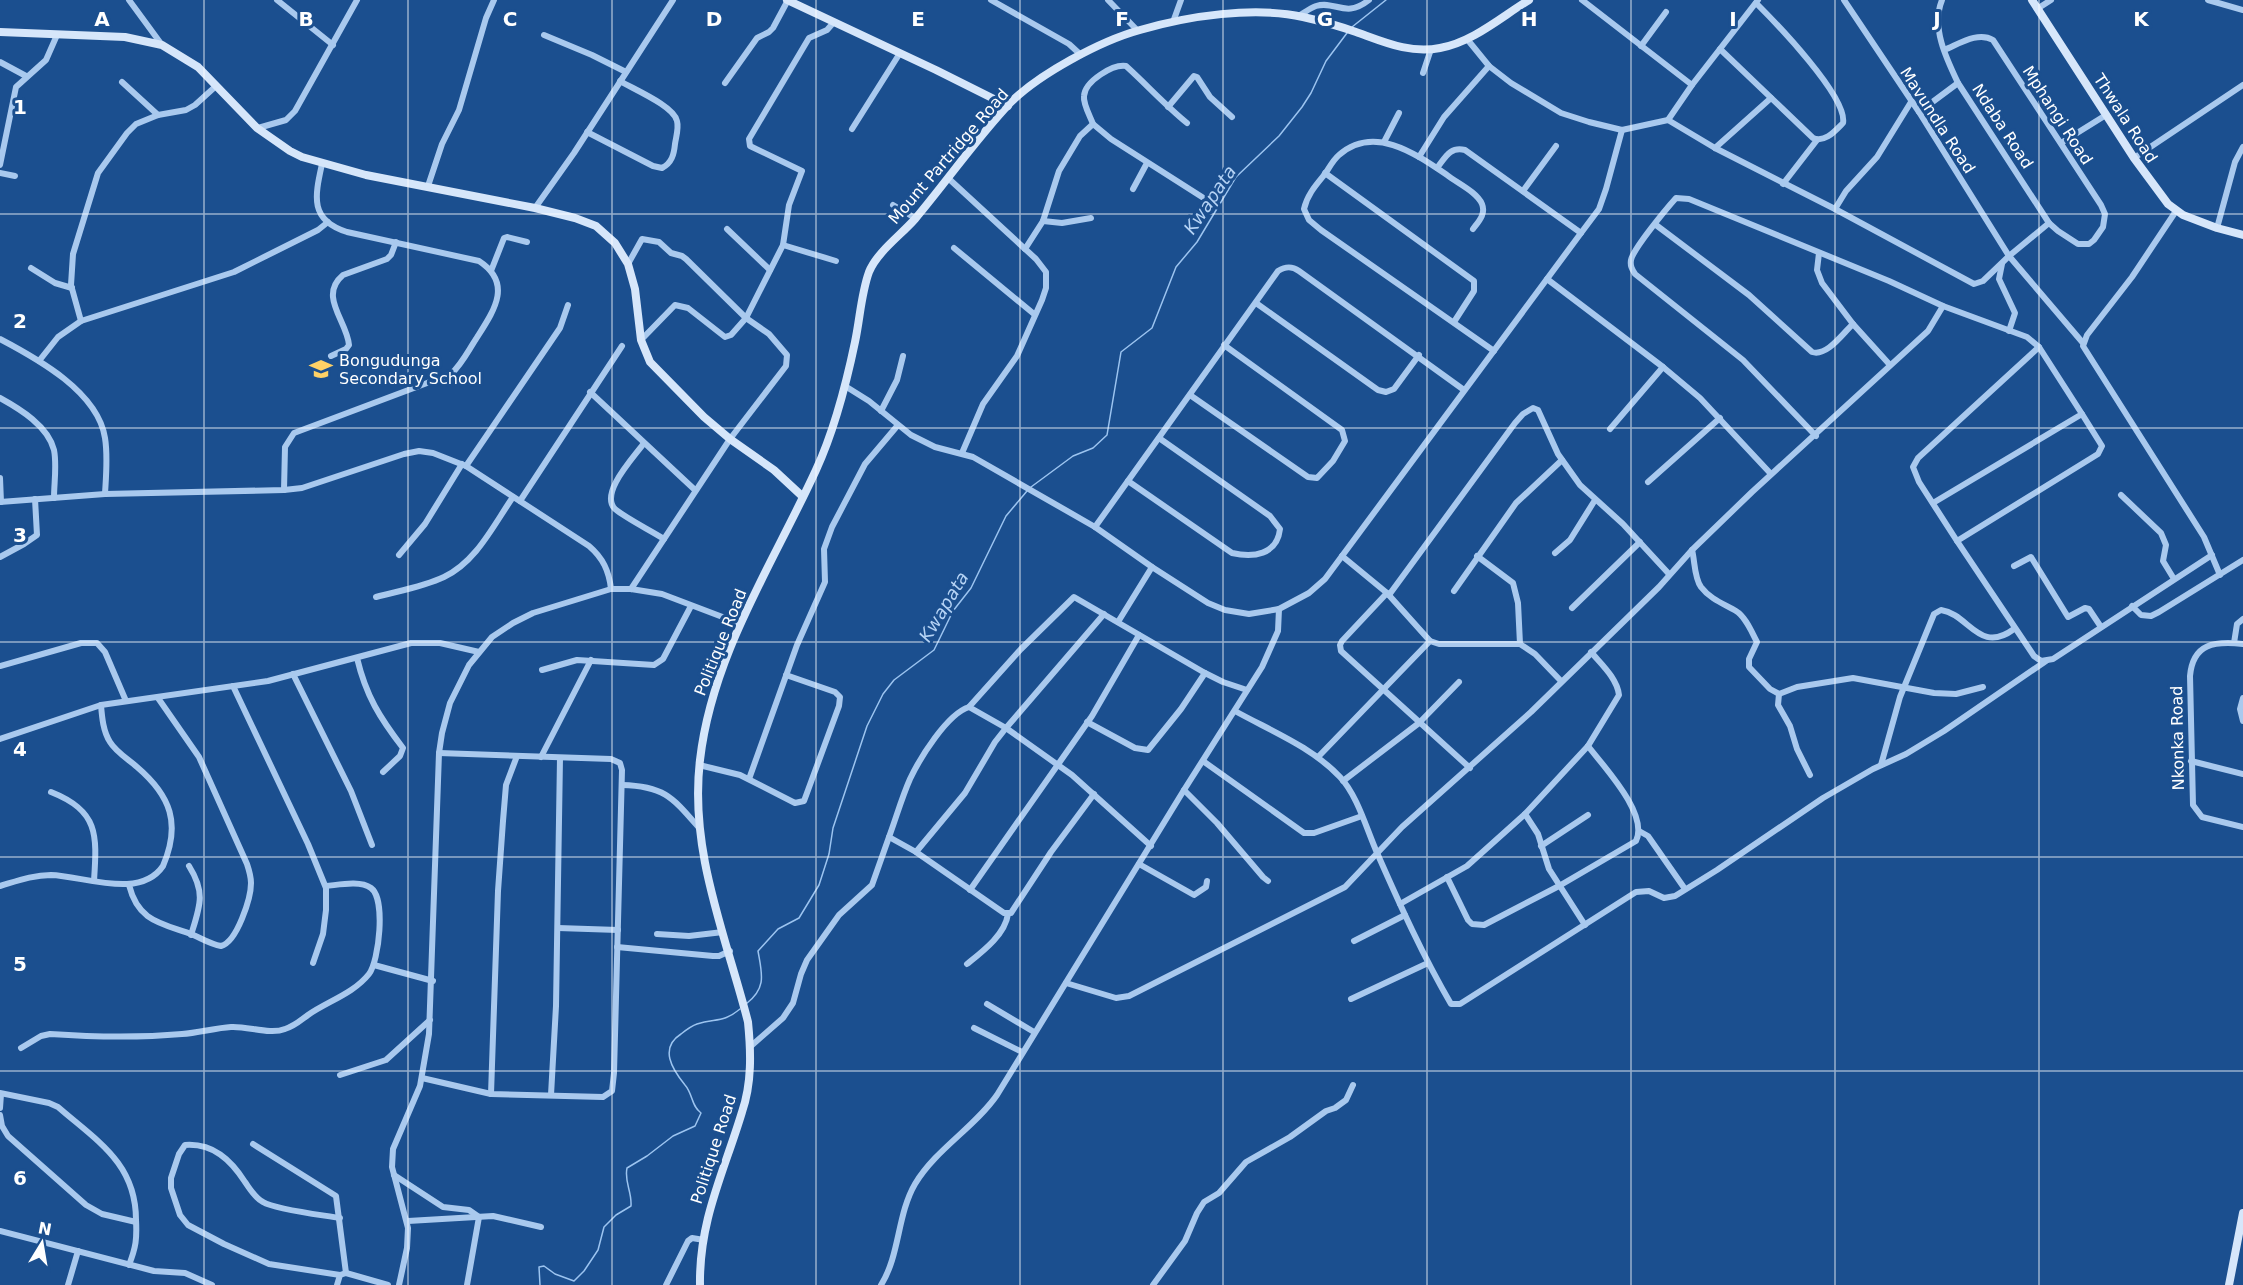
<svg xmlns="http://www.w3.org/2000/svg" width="2243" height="1285" font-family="'DejaVu Sans',sans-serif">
	<rect width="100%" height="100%" fill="#1b4f8f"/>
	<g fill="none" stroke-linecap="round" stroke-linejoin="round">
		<g stroke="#9cc4f0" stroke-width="1.5">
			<path d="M1352,27L1386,0"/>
			<path d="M1031,487L1073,456L1093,448L1107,435L1121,352L1152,328L1176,267L1197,242L1236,177L1279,136L1302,107L1311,93L1326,61L1347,33"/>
			<path d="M746,1004C767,988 762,974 758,951L778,929L799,918L819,885L829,854L833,828L867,726L883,694L894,680L934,650L953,611L971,588L1006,516L1027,491"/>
			<path d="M540,1285L539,1267L544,1266L555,1274L574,1281L584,1271L598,1250L604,1227L616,1215L631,1206C632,1191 624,1182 627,1168L647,1156L673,1136L695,1126L701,1113C691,1106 693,1094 685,1085C672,1069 659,1048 681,1034C686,1030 691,1026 697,1024C716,1018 723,1023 740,1009"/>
		</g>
		<g stroke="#a9c9ee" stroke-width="6">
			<path d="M129,0L162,45"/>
			<path d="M277,0L333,45"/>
			<path d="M991,0L1069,44L1081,55"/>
			<path d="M1108,0L1137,30"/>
			<path d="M1582,0L1692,85"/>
			<path d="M1844,0L1919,112L2009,256L2083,343"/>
			<path d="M1942,0C1931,27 1946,58 1958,83L2049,223L2058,231L2078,244H2089L2094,240L2103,227L2105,214L2101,205L1993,40C1978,31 1959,44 1944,50"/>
			<path d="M2208,0L2243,10"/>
			<path d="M2037,9L2051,0"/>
			<path d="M1299,16C1304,13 1310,8 1316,6C1336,0 1345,19 1369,0"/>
			<path d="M1173,22L1181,0"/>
			<path d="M544,35L592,55L626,72"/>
			<path d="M1467,39L1489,66L1511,83L1561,113L1589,122L1622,130L1668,120L1692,85L1758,0"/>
			<path d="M1641,46L1666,12"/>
			<path d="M1720,49L1813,138C1825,143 1835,131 1843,123C1848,97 1775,22 1756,3"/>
			<path d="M0,62L26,76"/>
			<path d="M1423,73L1431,49"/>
			<path d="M122,82L158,115"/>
			<path d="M725,83L757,38L769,32L773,28L788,0"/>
			<path d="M1168,107L1194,76L1197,77L1210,97L1232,117"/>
			<path d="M1919,112L1958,83"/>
			<path d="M1668,120L1715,148L1835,209L1974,284L1983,281L2009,256L2049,223"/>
			<path d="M1093,124L1111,139L1202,197"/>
			<path d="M258,128L286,120L295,111L357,0"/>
			<path d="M852,129L900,53"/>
			<path d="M587,132L653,166L662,168C672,163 674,154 675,144C676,137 679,128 677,121C674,106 633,89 620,81"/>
			<path d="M1384,142L1399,113"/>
			<path d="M2061,143L2106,115"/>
			<path d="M1715,148L1771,98"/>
			<path d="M1419,157L1444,117L1489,66"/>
			<path d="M2134,158L2243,85"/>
			<path d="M0,165L16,87L46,60L57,35"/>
			<path d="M1437,168C1445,158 1450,146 1465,150L1581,233"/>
			<path d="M0,173L15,176"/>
			<path d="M1325,173L1474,281V291L1454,322"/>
			<path d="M948,178L1036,259L1046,272V288L1042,300L1017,356L983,404L962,453"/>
			<path d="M1783,184L1817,140"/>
			<path d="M428,186L442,144L459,110L486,18L494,0"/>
			<path d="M1133,189L1147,163"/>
			<path d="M1523,191L1556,146"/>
			<path d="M893,205L915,218"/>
			<path d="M535,208L574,153L673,0"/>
			<path d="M1835,209L1846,191L1877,157L1911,102"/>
			<path d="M2176,211L2132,277L2087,335L2083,346L2204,537L2220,575"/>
			<path d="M1043,221L1062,223L1091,218"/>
			<path d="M1656,225L1749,295L1812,352C1827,357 1843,333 1853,324"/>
			<path d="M2217,228L2235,162L2243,147"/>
			<path d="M727,229L770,270"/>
			<path d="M1473,229C1479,221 1486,214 1482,204C1477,192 1457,183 1447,175C1416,154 1374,124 1339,155C1333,160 1329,168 1325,174C1316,185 1307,195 1304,209L1309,220L1321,230L1494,351"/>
			<path d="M783,245L836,261"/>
			<path d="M954,248L1034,314"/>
			<path d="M1025,249L1043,221L1059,171L1080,136L1093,124C1090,116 1083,104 1084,96C1085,81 1113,64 1126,66C1147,85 1165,105 1187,123"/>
			<path d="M1819,253L1817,270L1822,283L1853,324L1890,365"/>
			<path d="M628,264L642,239L659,242L671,253L682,256L686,259L746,318L731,335L725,337L688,308L675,305L641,340"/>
			<path d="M2002,264L1999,279L2015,313L2009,331"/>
			<path d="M31,268L55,283L72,288"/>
			<path d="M491,271L504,238L507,237L527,242"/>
			<path d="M1547,279L1663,367L1700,398L1771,474"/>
			<path d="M1256,303L1378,390L1386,392L1394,389L1419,355"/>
			<path d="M81,321L71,285L73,254L98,173L127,133L136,124L158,115L186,110L195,105L216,86"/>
			<path d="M0,339C38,359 98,392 105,438C108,456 106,476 105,494"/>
			<path d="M2039,347L1918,458L1913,467L1919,482L1957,541L2034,656L2041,661L2053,659L2212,555"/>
			<path d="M331,356L346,349L349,345C347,321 318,296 343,275L387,259L391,255L396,242"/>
			<path d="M39,361L58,337L81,321L234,272L318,230L328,222"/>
			<path d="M845,386L869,401L911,435L935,447L973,457L1095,527L1152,567L1208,603L1225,610L1249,614L1279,609L1309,593L1325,579L1581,233L1599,209L1606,189L1622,130"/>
			<path d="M590,392L695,490"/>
			<path d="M1190,395L1308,477L1317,478L1333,461L1345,441L1342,430L1224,345"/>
			<path d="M0,398C20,409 48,426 54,450C57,465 54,483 54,498"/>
			<path d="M881,411L897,380L903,356"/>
			<path d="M1610,429L1663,367"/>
			<path d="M1816,436L1743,360L1635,274C1632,269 1630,266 1631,260C1633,249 1667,208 1676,198L1689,199L1889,281L1943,306L2027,337L2039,347L2082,414L1933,503"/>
			<path d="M644,443C635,456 599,493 615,509C627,519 650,530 664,539"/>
			<path d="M466,466L560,328L568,305"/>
			<path d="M0,478L1,502"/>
			<path d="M1128,481L1232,553C1253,558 1277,555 1280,529L1270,516L1159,438"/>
			<path d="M1648,482L1720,418"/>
			<path d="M284,490L285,447L294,433L451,374C462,364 468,351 476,339C493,312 514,284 479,261L347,232C309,220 315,196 322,164"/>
			<path d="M2121,495L2161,533L2166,545L2163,561L2174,579"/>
			<path d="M520,501L622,346"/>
			<path d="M0,502L105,494L284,490L302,488L404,454L419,451L433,453L466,466L589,546C603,558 609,571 611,589"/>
			<path d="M1095,527L1278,271C1286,266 1292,266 1299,271L1464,390"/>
			<path d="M1957,541L2098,454L2102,446L2082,414"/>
			<path d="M1692,550C1695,561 1694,577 1701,587C1710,599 1724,604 1736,611C1746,617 1752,633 1757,642L1749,659V667L1770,689L1779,694L1797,687L1853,678L1934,693L1956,694L1983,687"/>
			<path d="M1555,553L1570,540L1595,500"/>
			<path d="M399,555L425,524L462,464"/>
			<path d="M1342,556L1387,593L1430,641L1439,644H1520L1535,654L1561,681"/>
			<path d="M1477,556L1513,583L1518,603L1520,644"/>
			<path d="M0,557L24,544L37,535L35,499"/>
			<path d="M2014,566L2031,557L2068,617L2085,608L2089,609L2101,627"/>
			<path d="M631,589L730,439L786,366L787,355L769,334L746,318L783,245L789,205L802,171L750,146L749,139L809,38L827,30L834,22"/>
			<path d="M1454,591L1516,503L1562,460"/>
			<path d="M1387,593L1342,641L1340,645L1341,651L1470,768"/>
			<path d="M1389,595L1515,423L1523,414L1533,408L1538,410L1558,454L1580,485L1623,524L1669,574"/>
			<path d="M376,597C398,591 423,587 444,577C476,562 493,526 513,497"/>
			<path d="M2132,606L2141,615L2151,616L2159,612L2243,560"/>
			<path d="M1572,608L1640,542"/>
			<path d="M1118,622L1152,567"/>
			<path d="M2234,643L2237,624L2243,619"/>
			<path d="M2243,644C2215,641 2193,643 2190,676L2193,805L2202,817L2243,827"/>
			<path d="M357,658C366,696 380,718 403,748L400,756L383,772"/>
			<path d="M0,666L81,643H97L105,652L126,701"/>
			<path d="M542,670L577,660L654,665L663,659L691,606"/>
			<path d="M293,674L351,791L372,845"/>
			<path d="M233,686L308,844L326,888V910L323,934L313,963"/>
			<path d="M1779,694L1778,705L1790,726L1797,749L1810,775"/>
			<path d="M2243,698L2240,709L2243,721"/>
			<path d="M969,707C947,714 920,758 910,779C902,797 896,818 889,837L916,852L1004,913H1011L1051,852L1094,794"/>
			<path d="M1235,711C1271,731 1312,747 1340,777C1358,796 1367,831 1378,855C1400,905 1423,956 1451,1004H1460L1636,892L1649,891L1664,898L1675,896L1717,870L1823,798L1873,769L1906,754L1944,731L2046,661"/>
			<path d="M1087,722L1135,748L1148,750L1181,709L1205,673"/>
			<path d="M0,739L101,705L268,681L411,643H440L479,652"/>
			<path d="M1319,756L1430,641"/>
			<path d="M541,757L591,660"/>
			<path d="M1203,761L1304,833H1314L1362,816"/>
			<path d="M2191,761L2243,774"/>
			<path d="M699,765L740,775L795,803L804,801L839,706L840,697L835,692L786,675"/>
			<path d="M1881,765L1900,697L1934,614L1941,610C1969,614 1979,655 2014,629"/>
			<path d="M749,779L797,645L825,582L824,549L832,527L865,464L898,425"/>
			<path d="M1343,781L1419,723L1459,682"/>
			<path d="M622,785C665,786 673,798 700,829"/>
			<path d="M1184,790L1217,823L1263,877L1268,881"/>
			<path d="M51,792C99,811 97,835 94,881"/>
			<path d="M1525,814L1538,834L1549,869L1585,925"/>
			<path d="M1639,831L1648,836L1685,889"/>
			<path d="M1151,846L1072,775L1006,728L969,707L1021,649L1074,597L1205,673L1223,682L1247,690"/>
			<path d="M1541,846L1588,815"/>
			<path d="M916,852L965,793L995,742L1006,728L1104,614"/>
			<path d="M1139,864L1194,895L1206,887L1207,881"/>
			<path d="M189,866C206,893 200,906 191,935"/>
			<path d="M1447,877L1468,920L1472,924L1484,925L1559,886L1636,841C1649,814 1604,767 1588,746"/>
			<path d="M129,885C138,921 160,923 191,934C201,938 210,944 221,946C237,942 251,898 251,883C251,876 249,870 247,864L199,757L158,698"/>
			<path d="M0,886C17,881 33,875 51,875C84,876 140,900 163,866C181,824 171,796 137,767C128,759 116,752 110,742C103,731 102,717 101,705"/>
			<path d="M970,890L1092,716L1139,635"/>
			<path d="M1400,904L1467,866L1525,814L1588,746L1619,695C1617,678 1601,664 1591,652"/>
			<path d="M558,928L618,930"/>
			<path d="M657,934L689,936L723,932"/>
			<path d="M1354,941L1405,915"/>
			<path d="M617,947L713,956H719L730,951"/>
			<path d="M967,964C982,952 1005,935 1008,914"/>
			<path d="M374,965L433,981"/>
			<path d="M1066,983L1116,998L1129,996L1345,887L1402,827L1531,712L1659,587L1692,550L1752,492L1928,331L1943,306"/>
			<path d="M1351,999L1428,963"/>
			<path d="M987,1004L1034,1032"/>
			<path d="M974,1028L1022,1052"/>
			<path d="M751,1046L783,1018L793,1003L801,974L807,960L839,915L872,885L889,837"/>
			<path d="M21,1048L41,1036L50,1034C94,1037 137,1038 182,1034C198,1033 215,1028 231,1027C248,1026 270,1035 285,1029C295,1026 301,1020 308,1015C328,1001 353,994 369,974C379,961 386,899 371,888C360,880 338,885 326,886"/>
			<path d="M340,1075L386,1060L430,1020"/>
			<path d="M422,1078L491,1094L603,1097L612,1091L614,1073L622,770L620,763L611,759L439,753"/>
			<path d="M0,1093L49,1103L58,1107C97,1141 136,1163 136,1220C137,1239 136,1247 129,1265"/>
			<path d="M491,1094L498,891L503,821L506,785L517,756"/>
			<path d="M551,1095L556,1006L560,758"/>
			<path d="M0,1108L1,1094"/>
			<path d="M0,1115L2,1126L8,1136L86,1205L102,1214L136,1222"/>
			<path d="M253,1144L336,1196L346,1273"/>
			<path d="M394,1175L443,1207L469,1210L479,1217L467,1285"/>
			<path d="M408,1221L493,1216L541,1227"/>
			<path d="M0,1231L154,1271L185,1273L212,1285"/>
			<path d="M340,1275L269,1264L224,1244L188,1225L180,1215L171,1188V1178L179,1154L185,1145C213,1143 231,1160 245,1182C250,1189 255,1198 263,1202C276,1210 323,1215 340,1218"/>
			<path d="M68,1285L78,1251"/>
			<path d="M337,1285L340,1275L346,1273L388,1285"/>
			<path d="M399,1285L407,1248L408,1228L392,1167L393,1149L420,1086L429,1034L439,753L442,733L450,703L469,665L492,637L513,623L533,613L611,589H631L662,594L741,624"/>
			<path d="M666,1285L688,1241L692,1238L704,1240"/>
			<path d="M881,1285C900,1255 897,1215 915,1184C936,1149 974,1128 997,1095L1184,790L1262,667L1278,631L1279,609"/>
			<path d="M1153,1285L1185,1241L1197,1213L1204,1202L1219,1193L1246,1162L1290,1137L1326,1111L1335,1108L1346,1100L1353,1085"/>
		</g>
		<g stroke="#d6e6fa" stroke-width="8">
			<path d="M787,0L936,70L1008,106"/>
			<path d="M2032,0L2134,158L2168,204L2183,215L2217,228L2243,235"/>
			<path d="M0,32L125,37L162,45L198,67L257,128L290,151L302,157L366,175L535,208L575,218L596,226L615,243L628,264L635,289L641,340L650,362L704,417L730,439L774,470L802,496"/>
			<path d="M700,1285C699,1220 724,1172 742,1112C752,1083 751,1052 748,1022C726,936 689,851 700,760C712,655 773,564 816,470C835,429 846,385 855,342C860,319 861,294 869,272C877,252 901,235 915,219C947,181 976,139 1010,103C1039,74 1100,41 1140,30C1188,16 1254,6 1303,17C1321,21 1339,26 1356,32C1384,42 1410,54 1440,48C1473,42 1501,17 1529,0"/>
			<path d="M2229,1285L2243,1213"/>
		</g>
	</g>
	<path fill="none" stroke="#fff" stroke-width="1.5" stroke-opacity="0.55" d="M204,0V1285M408,0V1285M612,0V1285M816,0V1285M1020,0V1285M1223,0V1285M1427,0V1285M1631,0V1285M1835,0V1285M2039,0V1285M0,214H2243M0,428H2243M0,642H2243M0,857H2243M0,1071H2243"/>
	<defs>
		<g id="school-bare" transform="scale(1.8)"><path d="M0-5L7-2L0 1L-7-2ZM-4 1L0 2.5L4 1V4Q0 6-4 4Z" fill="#ffd166" stroke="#1b4f8f" stroke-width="2.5" paint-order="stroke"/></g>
	</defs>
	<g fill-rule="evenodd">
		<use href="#school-bare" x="321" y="369"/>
	</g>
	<g text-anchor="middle" stroke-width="6" stroke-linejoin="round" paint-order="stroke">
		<g font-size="16" fill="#fff" stroke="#1b4f8f">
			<text transform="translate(2058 115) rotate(57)" y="6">Mphangi Road</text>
			<text transform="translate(2126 118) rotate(57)" y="6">Thwala Road</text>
			<text transform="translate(1938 120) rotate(57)" y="6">Mavundla Road</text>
			<text transform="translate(2003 126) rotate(57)" y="6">Ndaba Road</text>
			<text transform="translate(948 156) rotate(-49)" y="6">Mount Partridge Road</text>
			<text transform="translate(720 642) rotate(-68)" y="6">Politique Road</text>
			<text transform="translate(2177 738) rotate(-91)" y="6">Nkonka Road</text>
			<text transform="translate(713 1149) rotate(-72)" y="6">Politique Road</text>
		</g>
		<g font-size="16" fill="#fff" stroke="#1b4f8f" text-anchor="start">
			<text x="339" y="366">Bongudunga<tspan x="339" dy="18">Secondary School</tspan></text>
		</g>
		<g font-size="18" font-style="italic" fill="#b5d3f5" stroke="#1b4f8f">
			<text transform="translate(1210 200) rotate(-56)" y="6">Kwapata</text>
			<text transform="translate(944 607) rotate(-59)" y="6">Kwapata</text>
		</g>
	</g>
	<g font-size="20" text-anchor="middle" font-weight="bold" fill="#fff" stroke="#1b4f8f" stroke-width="6" stroke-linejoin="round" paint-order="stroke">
		<text x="102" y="26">A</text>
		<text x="306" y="26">B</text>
		<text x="510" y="26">C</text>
		<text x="714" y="26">D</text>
		<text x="918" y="26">E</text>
		<text x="1122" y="26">F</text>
		<text x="1325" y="26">G</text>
		<text x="1529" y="26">H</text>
		<text x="1733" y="26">I</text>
		<text x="1937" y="26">J</text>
		<text x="2141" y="26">K</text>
		<text x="20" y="114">1</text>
		<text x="20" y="328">2</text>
		<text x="20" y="542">3</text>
		<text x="20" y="756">4</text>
		<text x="20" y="971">5</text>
		<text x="20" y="1185">6</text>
	</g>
	<g transform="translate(42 1243) rotate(11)" stroke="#1b4f8f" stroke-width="4.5" paint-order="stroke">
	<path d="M0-4.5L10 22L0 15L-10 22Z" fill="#ffffff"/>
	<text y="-9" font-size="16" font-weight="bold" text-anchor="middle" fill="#ffffff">N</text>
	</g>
</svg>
